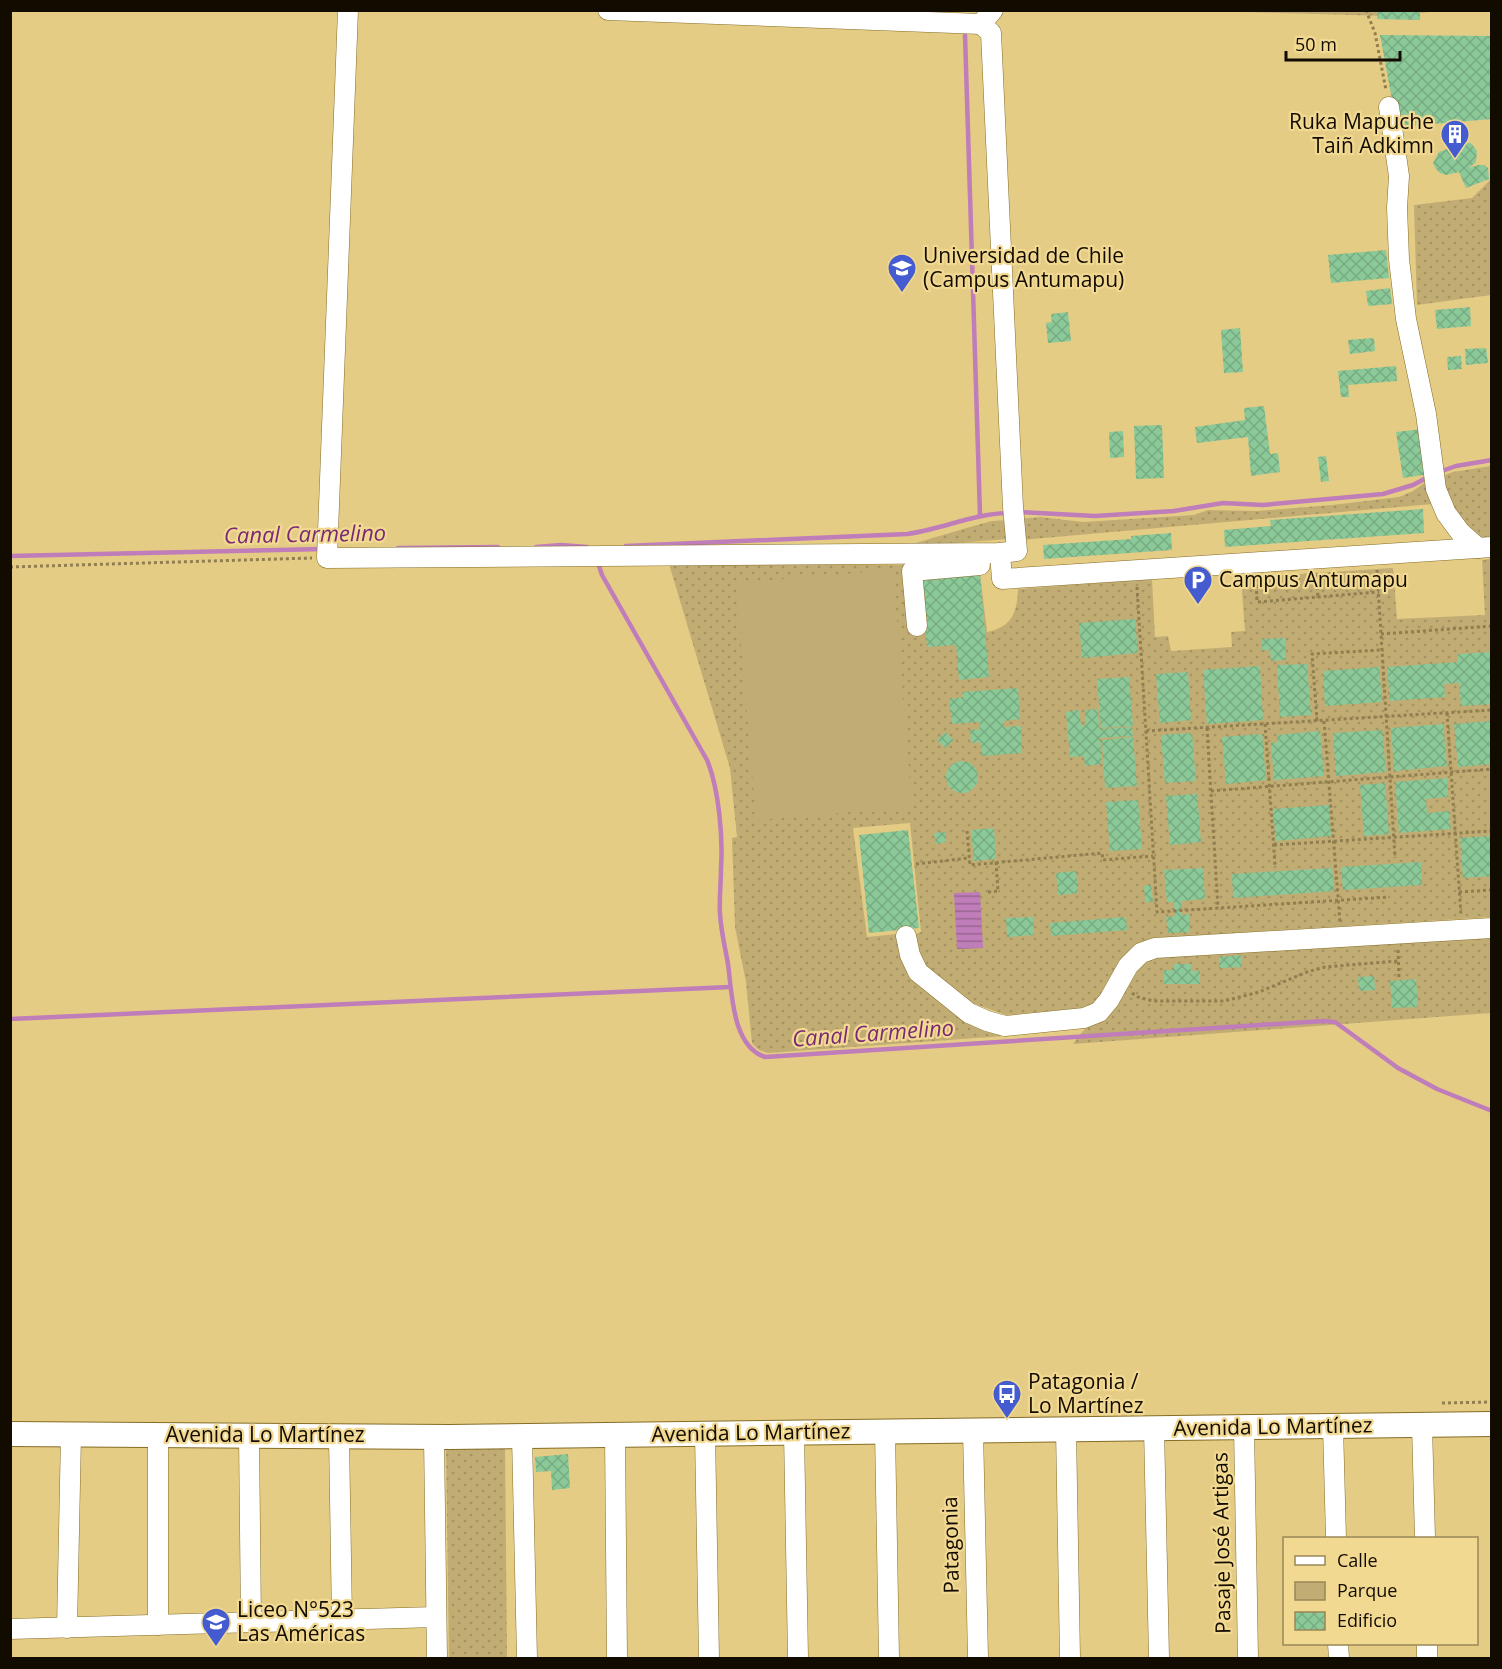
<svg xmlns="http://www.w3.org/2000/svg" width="1502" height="1669" font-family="'Open Sans',sans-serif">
	<defs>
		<pattern id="green-dots" width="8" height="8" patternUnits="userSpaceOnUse" patternTransform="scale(1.5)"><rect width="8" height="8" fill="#c1ac73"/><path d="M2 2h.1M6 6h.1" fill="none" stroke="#a59362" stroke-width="1.8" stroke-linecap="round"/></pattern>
		<pattern id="water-rules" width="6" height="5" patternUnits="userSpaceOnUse" patternTransform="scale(1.5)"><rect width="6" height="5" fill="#bf7db9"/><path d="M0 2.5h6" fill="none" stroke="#9a6594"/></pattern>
		<pattern id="building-cross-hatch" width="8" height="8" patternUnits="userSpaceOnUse" patternTransform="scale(1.5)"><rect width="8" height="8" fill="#8bc998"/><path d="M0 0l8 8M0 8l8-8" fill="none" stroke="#77ab81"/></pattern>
	</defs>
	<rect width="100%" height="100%" fill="#e5cc85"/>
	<g fill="url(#green-dots)">
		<path d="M1204,11H1441L1388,16Z"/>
		<path d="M1491,179V295L1417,305L1414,205L1472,198Z"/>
		<path d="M1491,466V538L1480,539L1459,518L1440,477L1453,472Z"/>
		<path d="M1427,481L1433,504L1021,540L1019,519L1040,517L1083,522L1194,515L1208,510L1257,511L1332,505L1399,497L1413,491Z"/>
		<path d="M1007,520L1008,539L902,547L977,525L992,521Z"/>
		<path d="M1491,559V917L1153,938L1135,944L1120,960L1101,995L1093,1003L1081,1008L1006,1015L975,1004L927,966L920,952L916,934L921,932L910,823L853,828L867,937L897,934L903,961L910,979L964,1021L1004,1036L768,1053L759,1050L752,1043L746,982L735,927L732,838L737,837L730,768L669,564L903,565L910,633L925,631L921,579L980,574L987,632C1012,627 1017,613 1018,589L1152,579L1155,637L1168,636L1171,651L1232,647L1231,632L1245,631L1241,578L1393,568L1397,619L1485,615L1482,560Z"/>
		<path d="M1491,938V1013L1073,1044C1077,1039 1081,1033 1085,1029C1091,1024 1101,1023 1106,1018C1127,999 1129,968 1157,957Z"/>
		<path d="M505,1446L507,1658H449L446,1448Z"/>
	</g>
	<path fill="#c1ac73" d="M893,570L912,807L756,820L736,583Z"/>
	<path fill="url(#water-rules)" d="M980,892L983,948L957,949L954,893Z"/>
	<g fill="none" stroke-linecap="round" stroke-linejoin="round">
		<g stroke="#bf7db9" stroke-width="4.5">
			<path d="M895,10L911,12"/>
			<path d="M965,35L980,515"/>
			<path d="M1439,472L1456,466L1492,460"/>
			<path d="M1019,512L1095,516L1174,511L1223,503L1263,505L1383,494L1413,485L1428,477"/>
			<path d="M626,546L907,534C942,529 973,514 1007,513"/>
			<path d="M536,547L561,545L587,547"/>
			<path d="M398,548L498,547"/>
			<path d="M10,556L324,549"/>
			<path d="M599,566L602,575L707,760C719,789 723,837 721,868C721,884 719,899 720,914C721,931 725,947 728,964C732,993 732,1046 765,1057L1323,1021L1335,1022L1398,1068L1437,1089L1492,1111"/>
			<path d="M10,1019L730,987"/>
		</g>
	</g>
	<g fill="url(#building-cross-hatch)">
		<path d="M1377,10H1420V20L1377,19Z"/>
		<path d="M1380,35L1492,36V119L1397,127Z"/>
		<path d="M1464,143H1471L1477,151L1476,162L1469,168L1478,165H1484L1488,168L1489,179L1466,188L1459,172L1446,175L1440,173L1436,169L1433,163L1439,152Z"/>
		<path d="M1386,250L1389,278L1331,283L1328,255Z"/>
		<path d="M1390,288L1392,304L1368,306L1366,291Z"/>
		<path d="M1470,307L1471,326L1437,329L1435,310Z"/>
		<path d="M1068,312L1071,341L1048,343L1046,323L1052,322L1051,314Z"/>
		<path d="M1240,328L1243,372L1224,373L1221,330Z"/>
		<path d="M1374,338L1375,351L1350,354L1348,340Z"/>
		<path d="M1486,348L1488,363L1466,365L1465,349Z"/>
		<path d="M1461,356L1462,369L1448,370L1447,357Z"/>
		<path d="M1396,366L1397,381L1348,385L1349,397H1341L1338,371Z"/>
		<path d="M1264,406L1270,454L1278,453L1280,472L1251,476L1248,437L1197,443L1195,427L1245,420L1244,408Z"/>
		<path d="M1162,425L1164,478L1136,479L1134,426Z"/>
		<path d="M1423,429L1429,474L1403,478L1396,432Z"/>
		<path d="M1123,431L1124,457L1110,458L1109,432Z"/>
		<path d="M1326,456L1329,481L1321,482L1318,457Z"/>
		<path d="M1423,509L1424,533L1225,547L1224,530L1271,526L1270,520Z"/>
		<path d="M1171,533L1172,550L1044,559L1043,545L1131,539V536Z"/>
		<path d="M980,575L989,677L959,680L956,645L927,647L922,580Z"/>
		<path d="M1135,619L1138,653L1082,658L1079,623Z"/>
		<path d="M1285,638L1286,660L1271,661L1270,650H1262V639Z"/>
		<path d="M1490,652L1492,704L1461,706L1459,683L1444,684L1445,697L1390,701L1387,667L1458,662V654Z"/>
		<path d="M1307,664L1311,715L1280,717L1277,665Z"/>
		<path d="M1260,666L1263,720L1207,724L1203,670Z"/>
		<path d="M1379,667L1382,702L1325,706L1323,671Z"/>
		<path d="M1188,672L1191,720L1160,723L1156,674Z"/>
		<path d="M1129,677L1133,726L1101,728L1097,679Z"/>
		<path d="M1018,688L1020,719L1004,721V727L1021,726L1022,753L982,756L980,742L971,743L970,730L980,729L979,722L952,724L949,699L963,697L962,692Z"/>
		<path d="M1098,709L1099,729L1132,727L1133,736L1100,738L1102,764L1085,766L1084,756L1070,757L1066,712L1079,710L1081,725H1086L1085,710Z"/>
		<path d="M1492,721V764L1458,767L1454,724Z"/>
		<path d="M1443,724L1447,766L1394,771L1391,728Z"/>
		<path d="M1382,730L1386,772L1336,776L1333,733Z"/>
		<path d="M1320,731L1324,776L1274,780L1271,743L1278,742L1277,735Z"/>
		<path d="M945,732L954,740L945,748L937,740Z"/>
		<path d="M1192,733L1196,781L1165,783L1161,735Z"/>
		<path d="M1262,734L1266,780L1226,784L1222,737Z"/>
		<path d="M1133,737L1137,786L1105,788L1102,740Z"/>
		<circle cx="962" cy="777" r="16"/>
		<path d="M1447,778L1448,797L1426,799L1427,813L1449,811L1451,829L1399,833L1395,782Z"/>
		<path d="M1385,783L1389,834L1364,836L1360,785Z"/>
		<path d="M1197,794L1201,842L1170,845L1166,796Z"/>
		<path d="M1138,800L1142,849L1110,851L1106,802Z"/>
		<path d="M1329,805L1331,836L1276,841L1273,809Z"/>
		<path d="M994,828L996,859L974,861L971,830Z"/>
		<path d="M908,830L919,928L869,933L859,835Z"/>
		<path d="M945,832L946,842L936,844L934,833Z"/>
		<path d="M1491,836L1492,876L1463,878L1460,838Z"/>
		<path d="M1421,862L1422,885L1343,890L1341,867Z"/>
		<path d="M1203,868L1205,899L1181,901L1182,915L1189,914L1190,932L1168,933L1166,917L1175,916L1174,902H1167L1164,870Z"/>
		<path d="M1332,868L1334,891L1233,898L1232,874Z"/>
		<path d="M1076,871L1078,893L1058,895L1056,873Z"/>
		<path d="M1151,885L1153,902H1145L1144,886Z"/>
		<path d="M1033,917L1034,935L1007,937L1006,918Z"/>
		<path d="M1126,917L1127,930L1051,936L1050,923Z"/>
		<path d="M1241,955L1242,967L1219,968V957Z"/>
		<path d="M1174,964H1191V971H1200V984H1164V970H1174Z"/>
		<path d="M1374,976L1375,990L1359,991L1358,977Z"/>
		<path d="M1416,979L1418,1007L1392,1008L1390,981Z"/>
		<path d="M568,1454L570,1488L552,1490L551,1471L536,1472L535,1457Z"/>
	</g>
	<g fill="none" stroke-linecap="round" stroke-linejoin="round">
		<g stroke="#856d26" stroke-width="21">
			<g id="minor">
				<path d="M348,10L327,558L1000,553L1017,551L1013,507L991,33L981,24L993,10"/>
				<path d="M608,10L981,24"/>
				<path d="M1389,107L1399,176L1397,208L1399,259L1406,319L1426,414L1436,489L1446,513L1460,532L1478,548"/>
				<path d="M1000,553L1002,579L1492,547"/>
				<path d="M917,626L912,571L980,565"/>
				<path d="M906,936L910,955L918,972L969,1013L987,1021L1005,1026L1084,1018L1099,1012L1109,1000L1128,966L1141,953L1155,948L1492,928"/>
				<path d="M1422,1425L1425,1538"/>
				<path d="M1333,1426L1336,1538"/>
				<path d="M1244,1427L1248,1658"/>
				<path d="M1154,1428L1159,1658"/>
				<path d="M1066,1429L1070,1658"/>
				<path d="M973,1430L978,1658"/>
				<path d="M885,1431L889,1658"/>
				<path d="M794,1432L798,1658"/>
				<path d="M705,1433L709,1658"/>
				<path d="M615,1434L617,1658"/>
				<path d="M249,1435L251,1623"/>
				<path d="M339,1436L342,1620"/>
				<path d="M522,1436L527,1658"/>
				<path d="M434,1437L437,1658"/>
				<path d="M158,1625V1435"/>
				<path d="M67,1628L71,1435"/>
				<path d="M10,1629L436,1617"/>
				<path d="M1338,1644L1339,1658"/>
				<path d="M1427,1644V1658"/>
			</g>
		</g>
		<g stroke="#856d26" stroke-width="26">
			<path id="major" d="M10,1434L449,1437L1492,1424"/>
		</g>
		<g stroke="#907e4f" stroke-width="3" stroke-dasharray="3 3" stroke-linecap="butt">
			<path d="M1366,10L1375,33L1386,90"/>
			<path d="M10,567L312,558"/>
			<path d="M1377,570L1395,858"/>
			<path d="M1316,575L1318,597"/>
			<path d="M1256,579L1257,602L1379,592"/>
			<path d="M1137,587L1157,912L1389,897"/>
			<path d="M1381,634L1492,626"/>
			<path d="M1447,713L1461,915"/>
			<path d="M1317,721L1312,654L1381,650"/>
			<path d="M1324,721L1340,922"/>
			<path d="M1265,724L1275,865"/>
			<path d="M1207,728L1218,908"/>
			<path d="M1146,731L1492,710"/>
			<path d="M1211,791L1492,769"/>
			<path d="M967,831L970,865L1102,853L1103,860L1153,856"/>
			<path d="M1274,845L1492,831"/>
			<path d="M916,864L969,858"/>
			<path d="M988,892L998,891L996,862"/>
			<path d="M1459,892L1492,890"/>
			<path d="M1398,950L1399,977"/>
			<path d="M1132,993L1138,997L1153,1001H1224L1259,992L1307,972L1325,967L1398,961"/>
			<path d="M1442,1403L1492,1402"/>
		</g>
		<use href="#minor" stroke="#fff" stroke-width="20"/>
		<use href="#major" stroke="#fff" stroke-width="24"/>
	</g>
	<defs>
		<g id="building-pin" transform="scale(1.5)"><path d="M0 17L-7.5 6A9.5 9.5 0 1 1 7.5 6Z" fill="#445cd0" stroke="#f2d992"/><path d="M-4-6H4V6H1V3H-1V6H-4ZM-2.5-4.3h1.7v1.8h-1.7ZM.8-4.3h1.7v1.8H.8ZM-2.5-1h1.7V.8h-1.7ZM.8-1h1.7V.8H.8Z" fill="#fff"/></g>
		<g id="university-pin" transform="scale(1.5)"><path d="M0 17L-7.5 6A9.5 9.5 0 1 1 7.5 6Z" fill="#445cd0" stroke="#f2d992"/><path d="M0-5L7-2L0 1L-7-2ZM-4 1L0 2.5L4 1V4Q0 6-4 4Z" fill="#fff"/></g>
		<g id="parking-pin" transform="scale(1.5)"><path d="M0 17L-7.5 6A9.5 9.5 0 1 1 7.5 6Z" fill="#445cd0" stroke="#f2d992"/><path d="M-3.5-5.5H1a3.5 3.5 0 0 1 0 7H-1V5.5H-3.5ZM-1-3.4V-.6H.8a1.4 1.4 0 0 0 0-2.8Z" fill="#fff"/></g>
		<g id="bus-pin" transform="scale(1.5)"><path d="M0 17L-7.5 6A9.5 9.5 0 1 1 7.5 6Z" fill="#445cd0" stroke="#f2d992"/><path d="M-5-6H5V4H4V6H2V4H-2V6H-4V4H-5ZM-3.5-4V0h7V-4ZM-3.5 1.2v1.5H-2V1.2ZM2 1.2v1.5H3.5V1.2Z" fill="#fff"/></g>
		<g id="school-pin" transform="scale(1.5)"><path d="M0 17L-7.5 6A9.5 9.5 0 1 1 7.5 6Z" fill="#445cd0" stroke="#f2d992"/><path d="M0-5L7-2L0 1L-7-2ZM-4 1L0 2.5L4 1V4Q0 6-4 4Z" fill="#fff"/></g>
	</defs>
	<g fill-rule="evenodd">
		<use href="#building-pin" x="1455" y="134"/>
		<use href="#university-pin" x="902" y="268"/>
		<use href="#parking-pin" x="1198" y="580"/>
		<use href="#bus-pin" x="1007" y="1394"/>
		<use href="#school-pin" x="216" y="1622"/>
	</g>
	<g text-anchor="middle" stroke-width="4.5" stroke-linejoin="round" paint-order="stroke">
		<g font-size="21" fill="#120b00" stroke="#f2d992" text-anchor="start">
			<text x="1434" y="129" text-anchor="end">Ruka Mapuche<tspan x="1434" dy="24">Taiñ Adkimn</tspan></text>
			<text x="923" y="263">Universidad de Chile<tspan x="923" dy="24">(Campus Antumapu)</tspan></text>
			<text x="1219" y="587">Campus Antumapu</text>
			<text x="1028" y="1389">Patagonia /<tspan x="1028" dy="24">Lo Martínez</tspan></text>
			<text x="237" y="1617">Liceo N°523<tspan x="237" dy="24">Las Américas</tspan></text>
		</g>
		<g font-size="21" fill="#120b00" stroke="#f2d992">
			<text transform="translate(1273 1427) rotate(-1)" y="7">Avenida Lo Martínez</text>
			<text transform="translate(751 1433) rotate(-1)" y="7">Avenida Lo Martínez</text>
			<text x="265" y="1442">Avenida Lo Martínez</text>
			<text transform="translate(1222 1543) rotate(-91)" y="7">Pasaje José Artigas</text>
			<text transform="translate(951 1545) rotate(-91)" y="7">Patagonia</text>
		</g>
		<g font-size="22" font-style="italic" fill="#7a2a75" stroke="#f2d992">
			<text transform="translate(305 534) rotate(-1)" y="8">Canal Carmelino</text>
			<text transform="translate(873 1033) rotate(-4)" y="8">Canal Carmelino</text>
		</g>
	</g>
	<rect width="1502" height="1669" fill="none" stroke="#120b00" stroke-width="24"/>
	<rect x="1283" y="1537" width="195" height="108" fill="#f2d992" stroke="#988758" stroke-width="1.5"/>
	<rect x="1295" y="1556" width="30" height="9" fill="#ffffff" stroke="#988758" stroke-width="1.5"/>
	<text x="1337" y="1567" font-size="18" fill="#120b00">Calle</text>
	<rect x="1295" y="1582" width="30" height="18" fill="#c1ac73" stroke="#988758" stroke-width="1.5"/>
	<text x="1337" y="1597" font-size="18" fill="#120b00">Parque</text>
	<rect x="1295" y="1612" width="30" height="18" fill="url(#building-cross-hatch)" stroke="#988758" stroke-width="1.5"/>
	<text x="1337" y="1627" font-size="18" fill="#120b00">Edificio</text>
	<path d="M1286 51v9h114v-9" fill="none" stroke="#120b00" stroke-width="3"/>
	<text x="1295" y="51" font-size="18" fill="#120b00" stroke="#f2d992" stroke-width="4.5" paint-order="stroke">50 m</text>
</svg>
